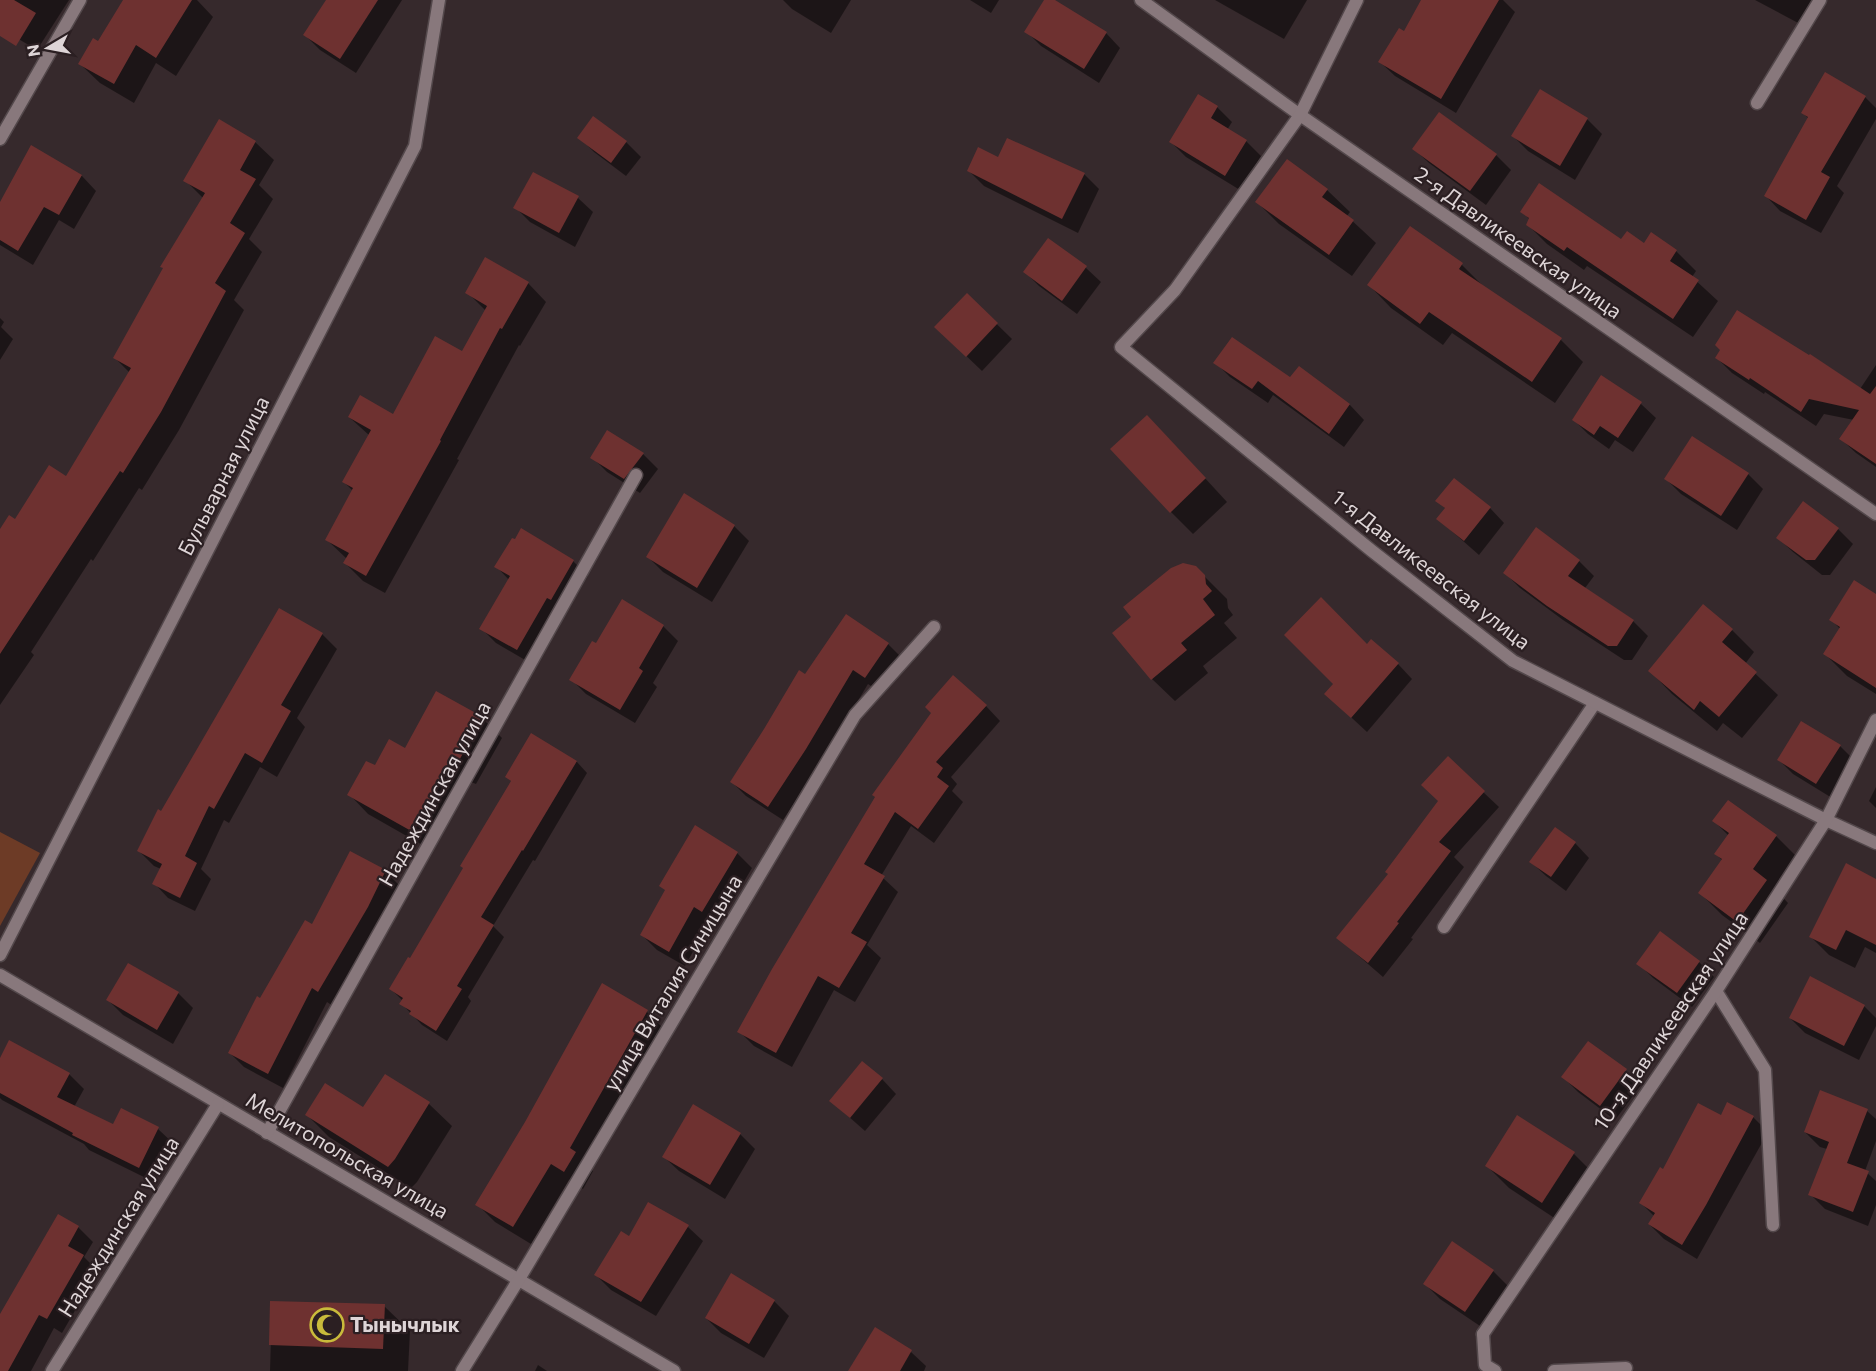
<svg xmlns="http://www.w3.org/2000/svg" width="1876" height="1371" font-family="Commissioner,sans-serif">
	<rect width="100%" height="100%" fill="#36292c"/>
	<path fill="#6d3b26" d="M0,832L40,853L0,926Z"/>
	<g fill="#0007">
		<path d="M0,0H69L37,50L0,28Z"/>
		<path d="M125,0H197L213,17L176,76L156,63L134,103L100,83L80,64L99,43Z"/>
		<path d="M327,0H402L356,73L320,50L305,35Z"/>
		<path d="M783,0H851L831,33L792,9Z"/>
		<path d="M970,0H999L991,13Z"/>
		<path d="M1045,0H1052L1106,33L1120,48L1099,83L1041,46L1026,31Z"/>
		<path d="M1215,0H1307L1284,39Z"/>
		<path d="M1423,0H1503L1515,12L1456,113L1395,76L1380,62L1405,33Z"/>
		<path d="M1755,0H1813L1800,24Z"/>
		<path d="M1865,97L1876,108V119L1837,186L1844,193L1821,233L1780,211L1766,196L1809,119L1803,113Z"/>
		<path d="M1217,107L1232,122L1227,130L1246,141L1261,156L1240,190L1186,157L1171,142Z"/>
		<path d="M1440,114L1496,155L1511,170L1486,205L1429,163L1414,149Z"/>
		<path d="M593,118L626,142L641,157L626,176L594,152L579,137Z"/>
		<path d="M1587,119L1602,134L1575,180L1528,151L1513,136Z"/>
		<path d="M255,142L274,160L259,185L273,199L249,239L262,252L234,300L244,310L179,430L142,490L139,488L93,561L91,559L31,652L34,655L0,705V532L66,478L130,373L115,358L204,199L185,180Z"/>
		<path d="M32,147L82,176L96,191L74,229L59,220L33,265L0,245V205Z"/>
		<path d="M998,159L1084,174L1099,189L1078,233L984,186L969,171Z"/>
		<path d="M534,174L578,198L593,212L575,247L530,222L515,207Z"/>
		<path d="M1327,190L1350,212L1347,216L1376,243L1352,276L1279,224L1257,202Z"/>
		<path d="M1522,211L1622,241L1645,245L1651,234L1676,251L1696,271L1692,277L1718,301L1693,337L1587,266L1584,270L1547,244L1527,224L1530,220Z"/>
		<path d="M1410,228L1462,265L1484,287L1561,340L1583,362L1555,403L1452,333L1443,345L1391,308L1369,285Z"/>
		<path d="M1048,240L1086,268L1101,282L1077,314L1039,286L1025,272Z"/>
		<path d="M528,283L546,302L520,346L519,345L457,459L459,460L385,593L363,581L345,563L347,559L327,540L353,491L344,482L370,436L349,417L394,416L463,353L486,311L467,292Z"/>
		<path d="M967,295L1012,339L982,371L936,327Z"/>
		<path d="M0,318L4,322L1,327L13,339L0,360Z"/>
		<path d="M1717,358L1860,389L1876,365V467L1856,453L1841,439L1854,420L1824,414L1816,426L1765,392L1764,394L1732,373Z"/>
		<path d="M1215,362L1291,379L1299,368L1350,405L1364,420L1344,447L1273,395L1268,403L1230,377Z"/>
		<path d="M1602,377L1641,404L1656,418L1633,452L1615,440L1609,449L1588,434L1573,419Z"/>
		<path d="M1169,439L1227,502L1193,534L1171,512Z"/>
		<path d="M643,454L658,469L640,493L607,472L592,457Z"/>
		<path d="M1748,474L1763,489L1737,530L1681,494L1666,479Z"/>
		<path d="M684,495L734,526L749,541L712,602L663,572L648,557Z"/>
		<path d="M1437,500L1490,508L1504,523L1479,555L1438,519L1446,509Z"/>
		<path d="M1804,503L1838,529L1853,544L1830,575H1822L1793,552L1778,538Z"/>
		<path d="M573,561L588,576L566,614L562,612L532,664L496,643L481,628L509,580L496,566Z"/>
		<path d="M1579,561L1594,576L1585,588L1633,621L1648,636L1632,660H1624L1563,620L1520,588L1505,573Z"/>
		<path d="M1195,567L1227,599L1228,608L1233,615L1224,623L1237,638L1203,666L1208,673L1175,701L1152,679Z"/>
		<path d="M1876,596V694L1847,676L1825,654L1840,629L1831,619Z"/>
		<path d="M622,601L663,626L678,641L653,683L657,687L635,723L586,694L571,679L596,645Z"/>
		<path d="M846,616L888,644L903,659L880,692L868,684L820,764L783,820L746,796L731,781Z"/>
		<path d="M1732,630L1754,652L1745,664L1778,695L1742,738L1723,723L1717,731L1672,694L1650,671Z"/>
		<path d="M322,634L337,649L297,718L305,727L277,777L260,767L229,823L224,820L201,869L211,879L195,911L168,898L154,883L161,869L154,866L139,851L162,813Z"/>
		<path d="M1367,646L1398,664L1412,679L1367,732L1326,694Z"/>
		<path d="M986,706L1000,721L951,777L957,784L952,791L963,802L934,843L911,826L881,876L898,892L867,945L881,958L855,1002L834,990L792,1067L754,1046L739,1031L877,797Z"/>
		<path d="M482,718L502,738L476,784L471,782L433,851L368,814L349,794L406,750Z"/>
		<path d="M531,735L577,762L587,773L535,861L533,860L493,926L504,937L468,997L471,1001L447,1041L422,1025L401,1003L403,1001L391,989L411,960L465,868L512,782L507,777Z"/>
		<path d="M1840,746L1855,761L1832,798L1793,774L1778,759Z"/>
		<path d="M1448,759L1499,807L1454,857L1464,867L1411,938L1413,939L1383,977L1338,938L1390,874L1440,802Z"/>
		<path d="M1876,787V808L1869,801Z"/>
		<path d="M1714,821L1776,836L1798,858L1776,890L1788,903L1760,943L1722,915L1700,893L1723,861L1716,854L1729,836Z"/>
		<path d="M1575,843L1589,858L1566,891L1546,876L1531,862Z"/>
		<path d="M737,853L752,868L718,926L710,921L685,966L657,950L642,935L666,891Z"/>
		<path d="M385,871L400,886L333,1006L327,1002L283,1088L244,1067L230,1053L260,1000L313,926Z"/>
		<path d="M1876,881V953L1865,947L1855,968L1829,955L1810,936Z"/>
		<path d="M1699,962L1714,977L1692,1007L1653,978L1638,963Z"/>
		<path d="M603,986L647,1012L665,1030L588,1166L593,1171L583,1189L569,1180L531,1244L495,1222L477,1204L527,1122Z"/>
		<path d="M178,993L193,1008L173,1044L123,1015L108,1000Z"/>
		<path d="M1864,1006L1876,1018V1026L1859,1060L1805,1033L1790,1018Z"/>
		<path d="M0,1061L69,1074L84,1089L74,1107L113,1126L121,1110L158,1129L173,1143L154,1182L89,1150L84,1144L2,1100L0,1098Z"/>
		<path d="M1626,1071L1641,1085L1615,1120L1578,1092L1563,1077Z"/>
		<path d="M385,1076L429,1104L452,1126L417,1182L411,1188L329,1137L307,1115L364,1109Z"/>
		<path d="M882,1079L896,1094L865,1131L831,1101Z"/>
		<path d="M1867,1111L1876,1119V1141L1865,1171L1876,1181V1205L1868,1226L1825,1209L1810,1194L1827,1149L1820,1147L1805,1132Z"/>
		<path d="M1721,1117H1753L1768,1132L1697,1259L1664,1239L1649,1224L1654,1216L1641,1203L1664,1171Z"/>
		<path d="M740,1134L755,1149L725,1199L679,1171L664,1157Z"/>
		<path d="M1574,1154L1596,1176L1565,1225L1509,1188L1487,1166Z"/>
		<path d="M78,1227L93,1242L84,1257L98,1271L62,1333L54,1328L31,1371H0V1317Z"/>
		<path d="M688,1227L703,1241L656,1316L611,1290L596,1275Z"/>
		<path d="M1493,1271L1508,1286L1480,1326L1440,1299L1425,1284Z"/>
		<path d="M774,1301L789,1316L764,1358L721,1333L706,1318Z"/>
		<path d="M272,1302L384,1306L410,1331L408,1371H270Z"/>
		<path d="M876,1329L911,1352L926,1366L924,1371H850Z"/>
		<path d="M538,1365L547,1371H535Z"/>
	</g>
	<g fill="#6e3130">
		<path d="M0,0H14L36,13L16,46L0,36Z"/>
		<path d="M123,0H192L156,58L136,45L114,84L78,64L93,38L98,41Z"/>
		<path d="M326,0H378L340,59L303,35Z"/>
		<path d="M1044,0H1055L1107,32L1084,69L1024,32Z"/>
		<path d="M1421,0H1499L1441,99L1378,62L1399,28L1404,31Z"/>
		<path d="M1825,72L1866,96L1821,172L1830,177L1806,220L1764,196L1808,117L1801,113Z"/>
		<path d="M1540,89L1588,118L1560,166L1511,136Z"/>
		<path d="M1198,94L1218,106L1211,118L1247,140L1225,176L1169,142Z"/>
		<path d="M1439,112L1497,154L1470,191L1412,149Z"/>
		<path d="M593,116L627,141L611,163L577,138Z"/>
		<path d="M219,119L256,141L240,170L256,179L230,223L245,233L215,283L226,291L161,412L123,473L120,471L0,654V529L9,515L15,519L49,465L66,476L131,368L113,358L163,268L160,267L205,193L183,181Z"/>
		<path d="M1007,138L1085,173L1062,219L967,171L978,147L998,157Z"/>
		<path d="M31,145L82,175L59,215L44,207L18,251L0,240V202Z"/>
		<path d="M1287,159L1328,189L1322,197L1354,220L1329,255L1255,202Z"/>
		<path d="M533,172L579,196L559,233L513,208Z"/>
		<path d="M1539,183L1621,239L1627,231L1644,243L1651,232L1677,250L1670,261L1699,280L1673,319L1567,247L1564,251L1526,225L1529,218L1520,212Z"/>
		<path d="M1410,226L1463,263L1459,269L1562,338L1532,382L1429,312L1420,324L1367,285Z"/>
		<path d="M1048,238L1087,266L1062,301L1023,272Z"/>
		<path d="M485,257L529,282L502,329L500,328L440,440L441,441L366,576L343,563L349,553L325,540L353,488L342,482L371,430L348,417L360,395L393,414L435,336L462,351L487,306L465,293Z"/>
		<path d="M967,293L998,323L966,357L934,327Z"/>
		<path d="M1737,310L1809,355L1810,354L1870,394L1876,386V464L1839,439L1859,410L1809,399L1801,412L1750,378L1749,380L1715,358L1720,350L1715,345Z"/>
		<path d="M1232,337L1290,377L1299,366L1350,404L1329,434L1258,381L1252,389L1213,363Z"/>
		<path d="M1601,375L1642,402L1618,438L1600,426L1594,435L1572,420Z"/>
		<path d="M1147,415L1206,478L1170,513L1110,449Z"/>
		<path d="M607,430L644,453L624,479L590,458Z"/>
		<path d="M1692,436L1749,473L1721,516L1664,479Z"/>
		<path d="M1454,478L1491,507L1464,541L1436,519L1445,508L1435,501Z"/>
		<path d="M684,493L735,525L697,588L646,557Z"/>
		<path d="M1803,501L1839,528L1815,560H1806L1776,538Z"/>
		<path d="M1536,527L1580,560L1568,576L1634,620L1617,646H1608L1547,606L1503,573Z"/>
		<path d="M521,528L574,560L551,600L547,598L517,650L479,629L510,576L494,567L512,538L515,539Z"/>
		<path d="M1183,563L1196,566L1205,575L1206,584L1212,591L1203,599L1215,615L1181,643L1187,650L1151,680L1112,633L1131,617L1123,607L1171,568Z"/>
		<path d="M1854,580L1876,594V688L1823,654L1840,627L1829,620Z"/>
		<path d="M1321,597L1367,644L1371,639L1399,663L1351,718L1324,694L1333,684L1284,635Z"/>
		<path d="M622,599L664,625L639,668L643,671L620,710L569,680L592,641L596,643Z"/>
		<path d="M1703,604L1733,629L1722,642L1757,672L1719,717L1700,701L1694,710L1648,671Z"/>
		<path d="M279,608L323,633L281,705L291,711L262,763L245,753L214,809L209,806L185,856L197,863L180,898L152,884L162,864L137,851L158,809L161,811Z"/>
		<path d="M846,614L889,643L865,678L853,670L806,749L768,807L730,782L764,729L799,670L805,674Z"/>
		<path d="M953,675L987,705L936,762L943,768L937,777L949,786L918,829L895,812L864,864L885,876L851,933L867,942L839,988L818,976L776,1053L737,1032L772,969L875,797L872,795L931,713L925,707Z"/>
		<path d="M436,691L483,717L456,766L452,763L413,832L347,795L366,761L375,765L389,739L405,748Z"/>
		<path d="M1801,721L1841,745L1816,784L1777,760Z"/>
		<path d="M531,733L577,761L523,851L522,850L481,917L494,925L457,986L462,989L436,1031L409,1014L411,1011L399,1004L403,998L389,989L408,957L410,958L463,868L460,866L511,781L505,777Z"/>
		<path d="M1448,756L1485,791L1439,842L1451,851L1397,922L1399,923L1368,963L1336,938L1388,874L1385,872L1438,801L1421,785Z"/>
		<path d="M1728,800L1777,835L1753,869L1767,880L1737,922L1698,893L1722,859L1714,854L1729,833L1712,821Z"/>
		<path d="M695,825L738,852L702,912L694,907L669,952L640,935L665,890L659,886Z"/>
		<path d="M1555,827L1576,842L1551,877L1529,862Z"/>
		<path d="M350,851L386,870L368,907L318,992L312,988L268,1074L228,1053L257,996L260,998L305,920L312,924Z"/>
		<path d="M1846,863L1876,879V945L1846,930L1836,950L1809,937Z"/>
		<path d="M1660,931L1700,961L1677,993L1636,964Z"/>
		<path d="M128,963L179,992L157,1030L106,1000Z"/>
		<path d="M1810,976L1865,1005L1844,1046L1789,1018Z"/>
		<path d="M602,983L648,1010L570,1148L576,1152L564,1172L551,1164L513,1227L475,1205L525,1122Z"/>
		<path d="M9,1040L70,1073L57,1097L113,1124L121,1108L159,1127L139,1168L72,1135L73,1133L0,1093V1058Z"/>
		<path d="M1588,1041L1627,1069L1600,1106L1561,1077Z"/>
		<path d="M862,1061L883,1078L850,1118L829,1101Z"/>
		<path d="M385,1074L430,1102L395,1159L388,1167L305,1115L325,1083L363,1107Z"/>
		<path d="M1820,1090L1868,1109L1847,1163L1869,1171L1853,1212L1808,1195L1829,1142L1804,1132Z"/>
		<path d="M1727,1102L1754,1116L1706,1205L1682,1245L1648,1224L1655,1213L1639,1203L1660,1167L1663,1169L1698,1103L1721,1115Z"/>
		<path d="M693,1104L741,1133L710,1185L662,1157Z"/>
		<path d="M1517,1115L1575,1152L1542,1203L1485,1166Z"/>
		<path d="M648,1202L689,1225L641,1302L594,1275L621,1231L629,1236Z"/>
		<path d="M58,1214L79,1226L68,1246L84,1255L47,1319L39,1315L8,1371H0V1314Z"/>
		<path d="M1452,1241L1494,1270L1465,1312L1423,1284Z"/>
		<path d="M731,1273L775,1300L749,1344L705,1318Z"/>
		<path d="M270,1301L385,1304L383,1349L269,1345Z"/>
		<path d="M875,1327L912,1350L900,1371H848Z"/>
	</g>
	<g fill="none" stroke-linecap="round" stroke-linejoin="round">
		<g stroke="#53484b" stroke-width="15">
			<g id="service">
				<path d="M1757,103L1820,0"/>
				<path d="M1444,927L1595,703"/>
				<path d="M1716,991L1765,1070L1773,1225"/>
				<path d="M1483,1334L1485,1365L1495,1371"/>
				<path d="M1554,1371L1626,1368"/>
			</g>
		</g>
		<g stroke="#53484b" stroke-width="15">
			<g id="minor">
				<path d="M1141,0L1300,115L1876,514"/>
				<path d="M1357,0L1300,115L1175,290L1121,347L1372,551L1513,661L1826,820L1876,843"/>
				<path d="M0,139L80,0"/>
				<path d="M0,955L415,146L439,0"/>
				<path d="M0,975L674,1371"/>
				<path d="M267,1133L636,475"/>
				<path d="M1483,1334L1716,991L1826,820L1876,720"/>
				<path d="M52,1371L218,1104"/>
				<path d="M462,1371L519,1279L855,715L934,627"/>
			</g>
		</g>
		<use href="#service" stroke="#88787c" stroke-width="12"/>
		<use href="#minor" stroke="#88787c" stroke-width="12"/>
	</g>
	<defs>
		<g id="mosque-ring" transform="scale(1.725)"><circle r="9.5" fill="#2b1f22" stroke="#c9bb3b" stroke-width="1.5"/><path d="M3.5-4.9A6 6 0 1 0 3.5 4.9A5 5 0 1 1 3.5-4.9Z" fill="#c9bb3b"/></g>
	</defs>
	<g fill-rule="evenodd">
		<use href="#mosque-ring" x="327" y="1325"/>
	</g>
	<g text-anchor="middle" stroke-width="4.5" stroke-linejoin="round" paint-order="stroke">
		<g font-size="21" fill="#ded5d7" stroke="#2b1f22">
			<text transform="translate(1518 243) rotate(35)" y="7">2-я Давликеевская улица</text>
			<text transform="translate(224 476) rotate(-63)" y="7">Бульварная улица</text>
			<text transform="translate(1431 570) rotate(38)" y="7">1-я Давликеевская улица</text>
			<text transform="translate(435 794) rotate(-61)" y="7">Надеждинская улица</text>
			<text transform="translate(673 983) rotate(-59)" y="7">улица Виталия Синицына</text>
			<text transform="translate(1671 1021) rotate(-56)" y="7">10-я Давликеевская улица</text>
			<text transform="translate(347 1156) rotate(30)" y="7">Мелитопольская улица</text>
			<text transform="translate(119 1227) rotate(-58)" y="7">Надеждинская улица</text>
		</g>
		<g font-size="21" font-weight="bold" fill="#ded5d7" stroke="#2b1f22" text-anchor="start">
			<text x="350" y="1332">Тынычлык</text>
		</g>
	</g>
	<g transform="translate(48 48) rotate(260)" stroke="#2b1f22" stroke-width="4.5" paint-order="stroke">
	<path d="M0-4.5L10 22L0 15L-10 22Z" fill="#ded5d7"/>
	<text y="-9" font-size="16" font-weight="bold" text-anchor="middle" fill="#ded5d7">N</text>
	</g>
</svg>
